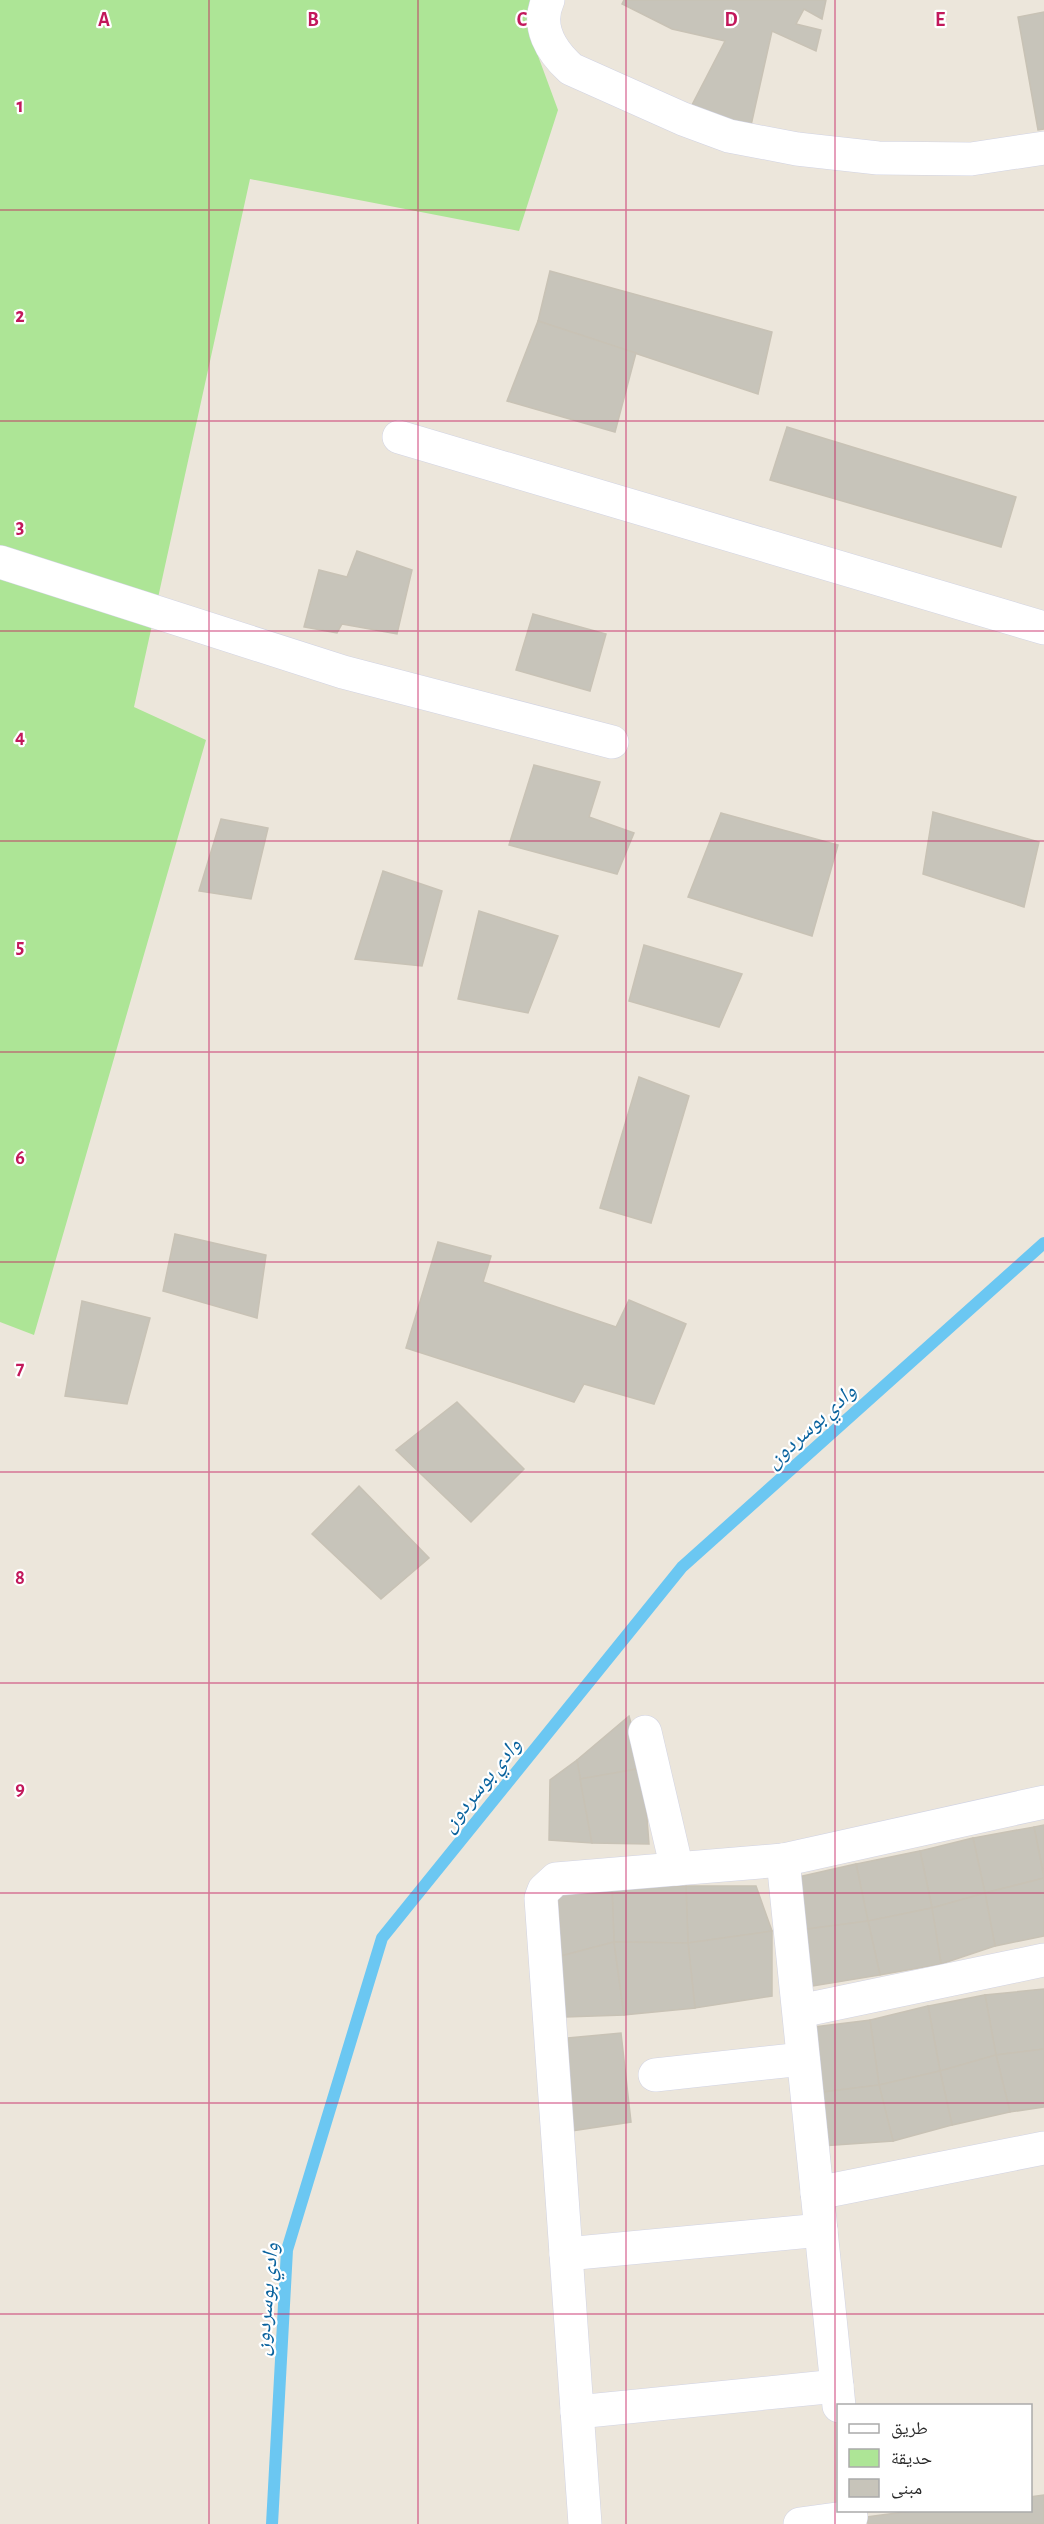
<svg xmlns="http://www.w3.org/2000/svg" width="1044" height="2524" font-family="'Alegreya Sans','Noto Naskh Arabic',sans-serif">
	<rect width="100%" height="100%" fill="#ece6db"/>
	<path fill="#ade596" d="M0,0H536L527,26L558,110L519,231L250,179L134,707L206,740L34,1335L0,1322Z"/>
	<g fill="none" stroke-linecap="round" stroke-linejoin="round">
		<path stroke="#6bc7f2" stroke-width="12" d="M272,2524L287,2250L382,1938L682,1567L1044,1243"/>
	</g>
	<g fill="#c7c4ba" stroke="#c8c2b5" stroke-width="1.5">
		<path d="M624,0H826L822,19L804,9L796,24L821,30L816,51L772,31L750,130L692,105L725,41L672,29L622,4Z"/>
		<path d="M1044,12V129L1038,130L1018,17Z"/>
		<path d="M550,271L772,332L758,394L538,321Z"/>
		<path d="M538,321L636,353L615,432L507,401Z"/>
		<path d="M787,427L1016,497L1001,547L770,480Z"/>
		<path d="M357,551L412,570L397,634L342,624L337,633L304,627L319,570L347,577Z"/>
		<path d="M533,614L606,634L590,691L516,670Z"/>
		<path d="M534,765L600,782L589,817L634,833L617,874L509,845Z"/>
		<path d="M933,812L1039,842L1024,907L923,874Z"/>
		<path d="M721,813L838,845L812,936L688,897Z"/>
		<path d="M221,819L268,828L251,899L199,891Z"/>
		<path d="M383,871L442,891L422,966L355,959Z"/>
		<path d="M479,911L558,936L528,1013L458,999Z"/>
		<path d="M644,945L742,974L719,1027L629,1001Z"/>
		<path d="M639,1077L689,1096L651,1223L600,1208Z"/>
		<path d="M175,1234L266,1255L257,1318L163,1291Z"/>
		<path d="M438,1242L491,1256L483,1282L616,1327L629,1300L686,1324L654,1404L584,1384L574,1402L406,1348Z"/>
		<path d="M82,1301L150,1318L127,1404L65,1396Z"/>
		<path d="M457,1402L524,1469L471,1522L396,1450Z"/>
		<path d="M359,1486L429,1558L381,1599L312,1534Z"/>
		<path d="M629,1716L643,1768L580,1779L577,1760Z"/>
		<path d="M577,1760L592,1843L549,1840L550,1780Z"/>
		<path d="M643,1768L649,1844L592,1843L580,1779Z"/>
		<path d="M1044,1825V1876L1034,1827Z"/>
		<path d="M1034,1827L1044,1878L985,1893L973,1838Z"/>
		<path d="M973,1838L985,1893L932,1908L920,1851Z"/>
		<path d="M920,1851L932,1908L868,1921L856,1864Z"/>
		<path d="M856,1864L868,1921L800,1930L789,1879Z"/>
		<path d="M1044,1878V1936L995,1946L985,1893Z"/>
		<path d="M686,1886H756L772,1931L688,1943Z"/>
		<path d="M686,1886L688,1943L614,1942L612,1887Z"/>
		<path d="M612,1887L614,1942L561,1956L558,1891Z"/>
		<path d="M985,1893L995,1946L941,1964L932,1908Z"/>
		<path d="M932,1908L941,1964L880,1975L868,1921Z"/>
		<path d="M868,1921L880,1975L807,1987L800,1930Z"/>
		<path d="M772,1931V1996L695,2008L688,1943Z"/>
		<path d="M614,1942L624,2015L565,2017L561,1956Z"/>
		<path d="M614,1942L688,1943L695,2008L624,2015Z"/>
		<path d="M1044,1989V2049L996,2055L985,1995Z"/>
		<path d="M985,1995L996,2055L940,2071L928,2006Z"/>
		<path d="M928,2006L940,2071L879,2085L870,2020Z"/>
		<path d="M870,2020L879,2085L815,2093L806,2028Z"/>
		<path d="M621,2033L631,2122L564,2132L568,2038Z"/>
		<path d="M1044,2049V2107L1010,2112L996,2055Z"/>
		<path d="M996,2055L1010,2112L952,2125L940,2071Z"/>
		<path d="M940,2071L952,2125L893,2141L879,2085Z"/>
		<path d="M879,2085L893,2141L821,2146L815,2093Z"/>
		<path d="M1044,2495V2524H868L867,2517L919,2510H1030V2497Z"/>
	</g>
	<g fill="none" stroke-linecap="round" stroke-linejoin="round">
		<g stroke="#d1d3e3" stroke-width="34">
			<g id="street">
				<path d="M548,0C536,26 551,51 571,69L683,119L729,136L797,149L878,158L971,159L1044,148"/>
				<path d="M399,437L1044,628"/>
				<path d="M0,562L343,672L612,742"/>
				<path d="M645,1732L677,1869"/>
				<path d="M783,1860L839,2406"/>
				<path d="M800,2011L1044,1960"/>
				<path d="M655,2075L803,2059"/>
				<path d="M817,2193L1044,2148"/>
				<path d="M566,2254L821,2230"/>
				<path d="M577,2412L837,2386"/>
				<path d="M585,2524L541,1898L544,1890L556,1879L783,1860L1044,1802"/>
				<path d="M800,2524L851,2517"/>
			</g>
		</g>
		<use href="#street" stroke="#fff" stroke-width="33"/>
	</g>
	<path fill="none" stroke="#c2185b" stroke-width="1.5" stroke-opacity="0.55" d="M209,0V2524M418,0V2524M626,0V2524M835,0V2524M0,210H1044M0,421H1044M0,631H1044M0,841H1044M0,1052H1044M0,1262H1044M0,1472H1044M0,1683H1044M0,1893H1044M0,2103H1044M0,2314H1044"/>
	<g text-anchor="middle" stroke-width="4.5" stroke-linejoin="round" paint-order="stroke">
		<g font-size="22" font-style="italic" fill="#0a639e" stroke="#fff">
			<text transform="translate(810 1425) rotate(-42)" y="8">وادي بوسردون</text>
			<text transform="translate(480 1784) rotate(-51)" y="8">وادي بوسردون</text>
			<text transform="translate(265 2299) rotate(-85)" y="8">وادي بوسردون</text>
		</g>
	</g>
	<g font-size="20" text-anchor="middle" font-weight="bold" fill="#c2185b" stroke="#fff" stroke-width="4.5" stroke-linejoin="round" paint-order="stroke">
		<text x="104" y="26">A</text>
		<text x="313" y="26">B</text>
		<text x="522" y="26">C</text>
		<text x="731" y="26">D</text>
		<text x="940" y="26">E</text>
		<text x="20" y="112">1</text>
		<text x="20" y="322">2</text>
		<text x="20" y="533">3</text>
		<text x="20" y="743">4</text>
		<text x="20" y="953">5</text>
		<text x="20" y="1164">6</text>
		<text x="20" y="1374">7</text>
		<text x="20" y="1584">8</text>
		<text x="20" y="1795">9</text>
	</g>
	<rect x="837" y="2404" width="195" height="108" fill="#ffffff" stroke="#aaaaaa" stroke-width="1.5"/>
	<rect x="849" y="2424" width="30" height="9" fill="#ffffff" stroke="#aaaaaa" stroke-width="1.5"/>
	<text x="891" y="2434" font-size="18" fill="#2a2a2a">طريق</text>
	<rect x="849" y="2449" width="30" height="18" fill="#ade596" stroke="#aaaaaa" stroke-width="1.5"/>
	<text x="891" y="2464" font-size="18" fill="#2a2a2a">حديقة</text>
	<rect x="849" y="2479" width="30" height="18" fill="#c7c4ba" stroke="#aaaaaa" stroke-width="1.5"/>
	<text x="891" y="2494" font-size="18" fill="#2a2a2a">مبنى</text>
</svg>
